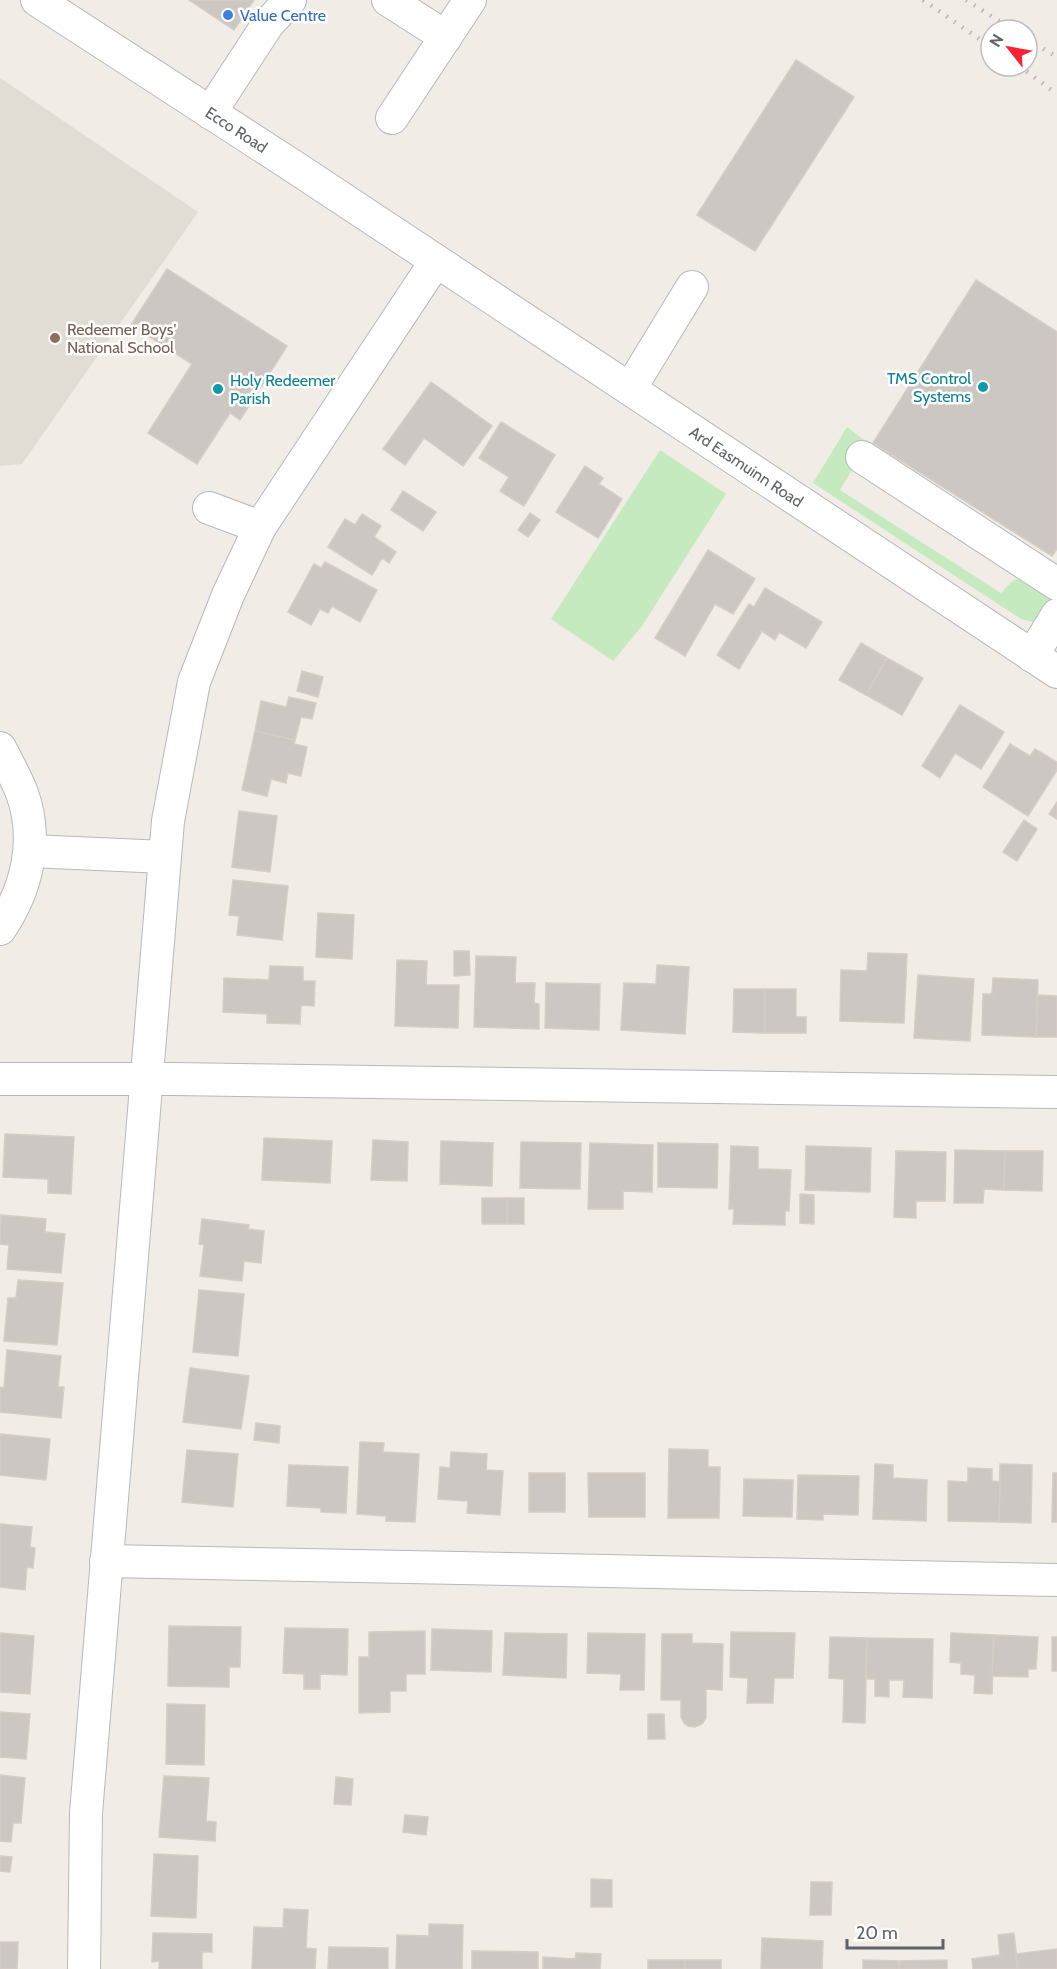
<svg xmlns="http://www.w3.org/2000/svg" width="1057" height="1969" font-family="Cabin,sans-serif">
	<rect width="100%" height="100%" fill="#f1ece5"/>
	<path fill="#e1dcd4" d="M0,78L198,212L22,464L0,466Z"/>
	<g fill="#c6eabf">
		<path d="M847,427L868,443L840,490L1001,593C1018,573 1024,575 1046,587L1050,601L1043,617L1033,622L1021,619L813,483Z"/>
		<path d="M660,450L726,494L642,626L613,661L551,619Z"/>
	</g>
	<g fill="#ccc7c2" stroke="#d6cdc3" stroke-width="1.5">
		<path d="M189,0H254L234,30Z"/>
		<path d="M796,60L854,97L755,251L697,215Z"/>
		<path d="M167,269L287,346L240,420L230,413L197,464L148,433L192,364L131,325Z"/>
		<path d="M976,280L1057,332V549L1052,556L873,443Z"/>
		<path d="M431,382L492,426L463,466L424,438L405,465L383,449Z"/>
		<path d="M501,422L555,455L524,506L500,491L509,477L479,458Z"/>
		<path d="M585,466L603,478L599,484L622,499L598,538L556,512Z"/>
		<path d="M403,491L436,512L423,531L391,510Z"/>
		<path d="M530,513L540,520L528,537L518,530Z"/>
		<path d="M362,514L381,526L374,537L396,552L389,563L382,558L372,575L328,547L345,519L355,525Z"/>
		<path d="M708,550L755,579L733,614L715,604L685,656L655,638Z"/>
		<path d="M325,562L377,590L360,622L332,606L328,613L320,609L311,625L288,612L314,564L321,568Z"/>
		<path d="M765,588L822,622L806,648L779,632L775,640L762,631L739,669L717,655L749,604L754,607Z"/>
		<path d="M861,643L887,658L866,695L839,680Z"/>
		<path d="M887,658L923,678L902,715L866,695Z"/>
		<path d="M302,671L323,677L318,697L297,691Z"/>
		<path d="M289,697L316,703L312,719L301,717L295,740L255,731L261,701L286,707Z"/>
		<path d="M960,705L1004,732L981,769L955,753L940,778L922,766Z"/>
		<path d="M255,731L295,740L294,744L307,747L301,776L288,773L286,783L271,779L267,796L242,790Z"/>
		<path d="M1010,744L1030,756L1035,749L1057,762V770L1028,816L983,787Z"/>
		<path d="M1057,802V819L1049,814Z"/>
		<path d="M239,811L277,816L270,872L232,867Z"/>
		<path d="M1024,820L1037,829L1017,861L1003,852Z"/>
		<path d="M233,880L288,886L282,940L237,935L239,916L229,915Z"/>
		<path d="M318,913L354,915L352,959L316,957Z"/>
		<path d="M454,951H469L470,975L454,976Z"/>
		<path d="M868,953L907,954L904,1023L840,1021L841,970L867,971Z"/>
		<path d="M476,956L516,957L515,983H535L534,1003L539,1004V1029L474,1027Z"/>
		<path d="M397,960L427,961L426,985H459L458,1028L395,1026Z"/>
		<path d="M657,965L689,967L685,1034L621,1030L624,983L656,984Z"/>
		<path d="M270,966L303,967V981H315L314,1006L301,1005L300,1024L267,1023V1014L223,1012L224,978L269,980Z"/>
		<path d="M918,975L974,979L970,1041L914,1038Z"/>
		<path d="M993,978L1038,980L1036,1037L982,1035L983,994H992Z"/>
		<path d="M546,983L600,984L599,1030L545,1028Z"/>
		<path d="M734,989H765V1033L733,1032Z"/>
		<path d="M765,989H796V1017H806V1033H765Z"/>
		<path d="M1038,995L1057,996V1037H1036Z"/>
		<path d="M5,1134L74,1137L71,1194L48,1193V1179L3,1177Z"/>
		<path d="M264,1138L332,1141L330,1183L262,1180Z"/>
		<path d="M373,1140L408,1142L407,1181L371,1180Z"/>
		<path d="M441,1141L493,1143L492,1186L440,1184Z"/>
		<path d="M521,1142L581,1143L580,1189L520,1188Z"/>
		<path d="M590,1143L653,1145L652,1192L623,1191V1209H588Z"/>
		<path d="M658,1143L718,1144L717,1188L658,1187Z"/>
		<path d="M731,1146L758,1147V1169L791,1170L789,1211H785V1225L733,1224L734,1209H729Z"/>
		<path d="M806,1146L871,1148L870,1192L805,1190Z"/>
		<path d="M955,1150L1005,1151L1004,1190L984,1189L983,1203H954Z"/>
		<path d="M896,1151L946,1152L945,1201H916V1218L894,1217Z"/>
		<path d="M1005,1151H1043L1042,1191L1004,1190Z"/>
		<path d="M800,1194L814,1195V1224L800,1223Z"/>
		<rect x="482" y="1198" width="25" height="26"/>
		<rect x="507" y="1198" width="17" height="26"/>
		<path d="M1,1215L46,1219L45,1232L65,1234L61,1273L7,1269L9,1245L0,1244Z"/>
		<path d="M202,1219L249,1225L248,1229L264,1231L261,1263L244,1261L242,1281L200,1276L204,1245L199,1244Z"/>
		<path d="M18,1280L63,1283L57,1345L4,1341L8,1298H16Z"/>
		<path d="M199,1290L244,1294L238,1356L193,1352Z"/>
		<path d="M7,1350L61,1356L58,1387H64L61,1418L0,1412V1387L4,1388Z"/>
		<path d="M190,1368L249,1376L241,1429L183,1422Z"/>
		<path d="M256,1423L280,1426L279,1443L254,1440Z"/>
		<path d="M0,1434L50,1439L46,1480L0,1475Z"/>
		<path d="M360,1442L384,1443L383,1452L419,1454L415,1522L386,1521V1516L357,1514Z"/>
		<path d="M669,1449L708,1450V1467H720L719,1518H668Z"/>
		<path d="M187,1450L238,1454L233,1507L182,1502Z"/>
		<path d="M451,1452L487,1454L486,1470L503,1471L500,1515L467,1513L468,1501L438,1499L440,1467L450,1468Z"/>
		<path d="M875,1464L893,1465V1478L927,1480L926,1521L873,1519Z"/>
		<path d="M1000,1464L1032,1465L1031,1523L999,1522Z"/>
		<path d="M289,1465L348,1467L346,1513L321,1512V1508L287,1506Z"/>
		<path d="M968,1468L992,1469V1481L1000,1482L999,1522L948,1521V1481L968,1482Z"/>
		<rect x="529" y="1473" width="36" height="39"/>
		<path d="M588,1473H645V1517H589Z"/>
		<path d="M1053,1473H1057V1522H1052Z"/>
		<path d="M798,1475L859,1476L858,1515L823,1514V1520L797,1519Z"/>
		<path d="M744,1479L793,1480L792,1517L743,1516Z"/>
		<path d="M0,1524L32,1527L30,1547L35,1548L33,1568L27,1567L25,1590L0,1587Z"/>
		<path d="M169,1626L241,1627L240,1667H229V1687L168,1686Z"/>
		<path d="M285,1628L348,1629L347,1675L320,1674V1689H304V1674L283,1673Z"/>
		<path d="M432,1629L492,1631L491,1672L431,1670Z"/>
		<path d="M425,1631V1674H406V1691H390V1712L359,1713V1657H369V1632Z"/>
		<path d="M731,1632L795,1633L793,1678H774L773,1703H747L748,1678L730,1677Z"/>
		<path d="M0,1633L34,1636L30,1694L0,1692Z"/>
		<path d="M505,1633L567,1634L566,1678L503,1675Z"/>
		<path d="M588,1633L645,1634L644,1690H620L621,1674L587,1673Z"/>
		<path d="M951,1633L994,1635L992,1694L974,1693L975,1675L961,1674V1663L950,1662Z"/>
		<path d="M662,1634H692V1643L723,1644L722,1690L706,1689V1718L702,1724L695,1727L688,1726L684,1723L681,1717V1700H661Z"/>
		<path d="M994,1635L1038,1637L1036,1669H1028V1677L992,1676Z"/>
		<path d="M830,1637L867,1638L865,1723L843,1722L844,1679L829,1678Z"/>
		<rect x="1052" y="1637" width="5" height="34"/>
		<path d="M867,1638L933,1639L932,1698L903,1697L904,1680H889V1697L875,1696V1679H866Z"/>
		<path d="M167,1704L205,1705L204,1765L166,1764Z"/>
		<path d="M0,1712L30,1714L26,1759L0,1757Z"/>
		<path d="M648,1714H664L665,1739H648Z"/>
		<path d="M0,1775L25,1778L21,1823H13L11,1842L0,1841Z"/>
		<path d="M164,1776L209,1778L206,1821L216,1822L215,1841L159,1837Z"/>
		<path d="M336,1777L353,1779L351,1805L334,1804Z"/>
		<path d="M405,1815L428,1817L426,1835L403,1832Z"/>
		<path d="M154,1854L198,1856L196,1918L151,1916Z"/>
		<path d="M0,1856L12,1857L10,1872L0,1871Z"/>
		<path d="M591,1879L612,1880V1907H591Z"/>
		<path d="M811,1882H832L831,1915H810Z"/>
		<path d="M284,1909L308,1910L306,1948L316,1949L315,1969H252L254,1927L283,1928Z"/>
		<path d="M429,1924L463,1925L462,1969H396L397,1935L429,1936Z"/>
		<path d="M153,1933L212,1934V1952H202V1969H159V1961L152,1962Z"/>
		<path d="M1014,1933L1018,1969H973L972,1959L1000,1955L998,1935Z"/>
		<path d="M762,1938L823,1941L822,1969H761Z"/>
		<path d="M0,1942H18L17,1969H0Z"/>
		<path d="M329,1947L388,1948V1969H328Z"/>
		<path d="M1057,1949V1969H1018L1016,1954Z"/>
		<path d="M472,1951L538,1952V1969H472Z"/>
		<path d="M576,1953L601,1954L600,1969H543V1957L575,1959Z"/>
		<rect x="648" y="1960" width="37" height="9"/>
		<rect x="685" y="1960" width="36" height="9"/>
		<path d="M863,1960L899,1961V1969H863Z"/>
		<path d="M947,1960V1969H899V1961Z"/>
	</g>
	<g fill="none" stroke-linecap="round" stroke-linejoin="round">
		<g stroke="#b6b9bd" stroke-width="34">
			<g id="minor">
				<path id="s1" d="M37,0L296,168L1057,672"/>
				<path d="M388,0L446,37"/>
				<path d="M210,113L268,24L290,0"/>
				<path d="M392,118L470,0"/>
				<path d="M630,389L692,287"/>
				<path d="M862,457L1057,584"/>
				<path d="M209,508L260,527"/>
				<path d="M1032,656L1057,615"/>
				<path d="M0,748C8,763 16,778 22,793C39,840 27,889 0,929"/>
				<path d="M30,851L165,857"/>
				<path d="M0,1079H174L1057,1092"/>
				<path d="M106,1561L1057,1580"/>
				<path d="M84,1969L86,1813L165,857L168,821L194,682L228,595L260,527L436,261"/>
			</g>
		</g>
		<use href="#minor" stroke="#fff" stroke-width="32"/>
		<g stroke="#b4b5b6" stroke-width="4.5" stroke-dasharray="1.5 8" stroke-linecap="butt">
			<path d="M923,0L991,47"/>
			<path d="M966,0L1013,30"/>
			<path d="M1027,39L1057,57"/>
			<path d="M1019,66L1057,94"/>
		</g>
	</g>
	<circle fill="#3f7fe0" stroke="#fff" stroke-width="2" cx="228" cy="15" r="6"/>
	<circle fill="#8d6e63" stroke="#fff" stroke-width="2" cx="55" cy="338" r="6"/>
	<g fill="#0f9aa8" stroke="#fff" stroke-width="2">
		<circle cx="983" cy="387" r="6"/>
		<circle cx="218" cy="389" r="6"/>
	</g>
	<g text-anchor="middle" stroke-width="5" stroke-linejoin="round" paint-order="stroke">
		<g font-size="16" fill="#366cbe" stroke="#fff" text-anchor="start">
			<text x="240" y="21">Value Centre</text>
		</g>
		<g font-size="16" fill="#5d6367" stroke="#fff">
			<text dy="6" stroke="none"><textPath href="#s1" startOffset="238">Ecco Road</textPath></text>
			<text dy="6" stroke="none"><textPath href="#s1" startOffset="849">Ard Easmuinn Road</textPath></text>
		</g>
		<g font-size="16" fill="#785e54" stroke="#fff" text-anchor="start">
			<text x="67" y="335">Redeemer Boys'<tspan x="67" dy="18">National School</tspan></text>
		</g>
		<g font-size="16" fill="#0d838f" stroke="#fff" text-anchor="end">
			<text x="971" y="384">TMS Control<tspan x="971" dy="18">Systems</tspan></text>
			<text x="230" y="386" text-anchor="start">Holy Redeemer<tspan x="230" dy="18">Parish</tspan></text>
		</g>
	</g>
	<g transform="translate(1009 48) rotate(301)"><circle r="28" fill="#ffffff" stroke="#bec1c2" stroke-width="1.5"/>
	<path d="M0-4.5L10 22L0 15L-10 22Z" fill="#fa2130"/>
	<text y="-9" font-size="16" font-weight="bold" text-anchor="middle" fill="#5d6367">N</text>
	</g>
	<path d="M847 1939v9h96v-9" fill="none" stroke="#5d6367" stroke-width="3"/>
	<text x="856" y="1939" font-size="18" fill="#5d6367" stroke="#ffffff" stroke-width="4.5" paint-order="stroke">20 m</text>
</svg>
